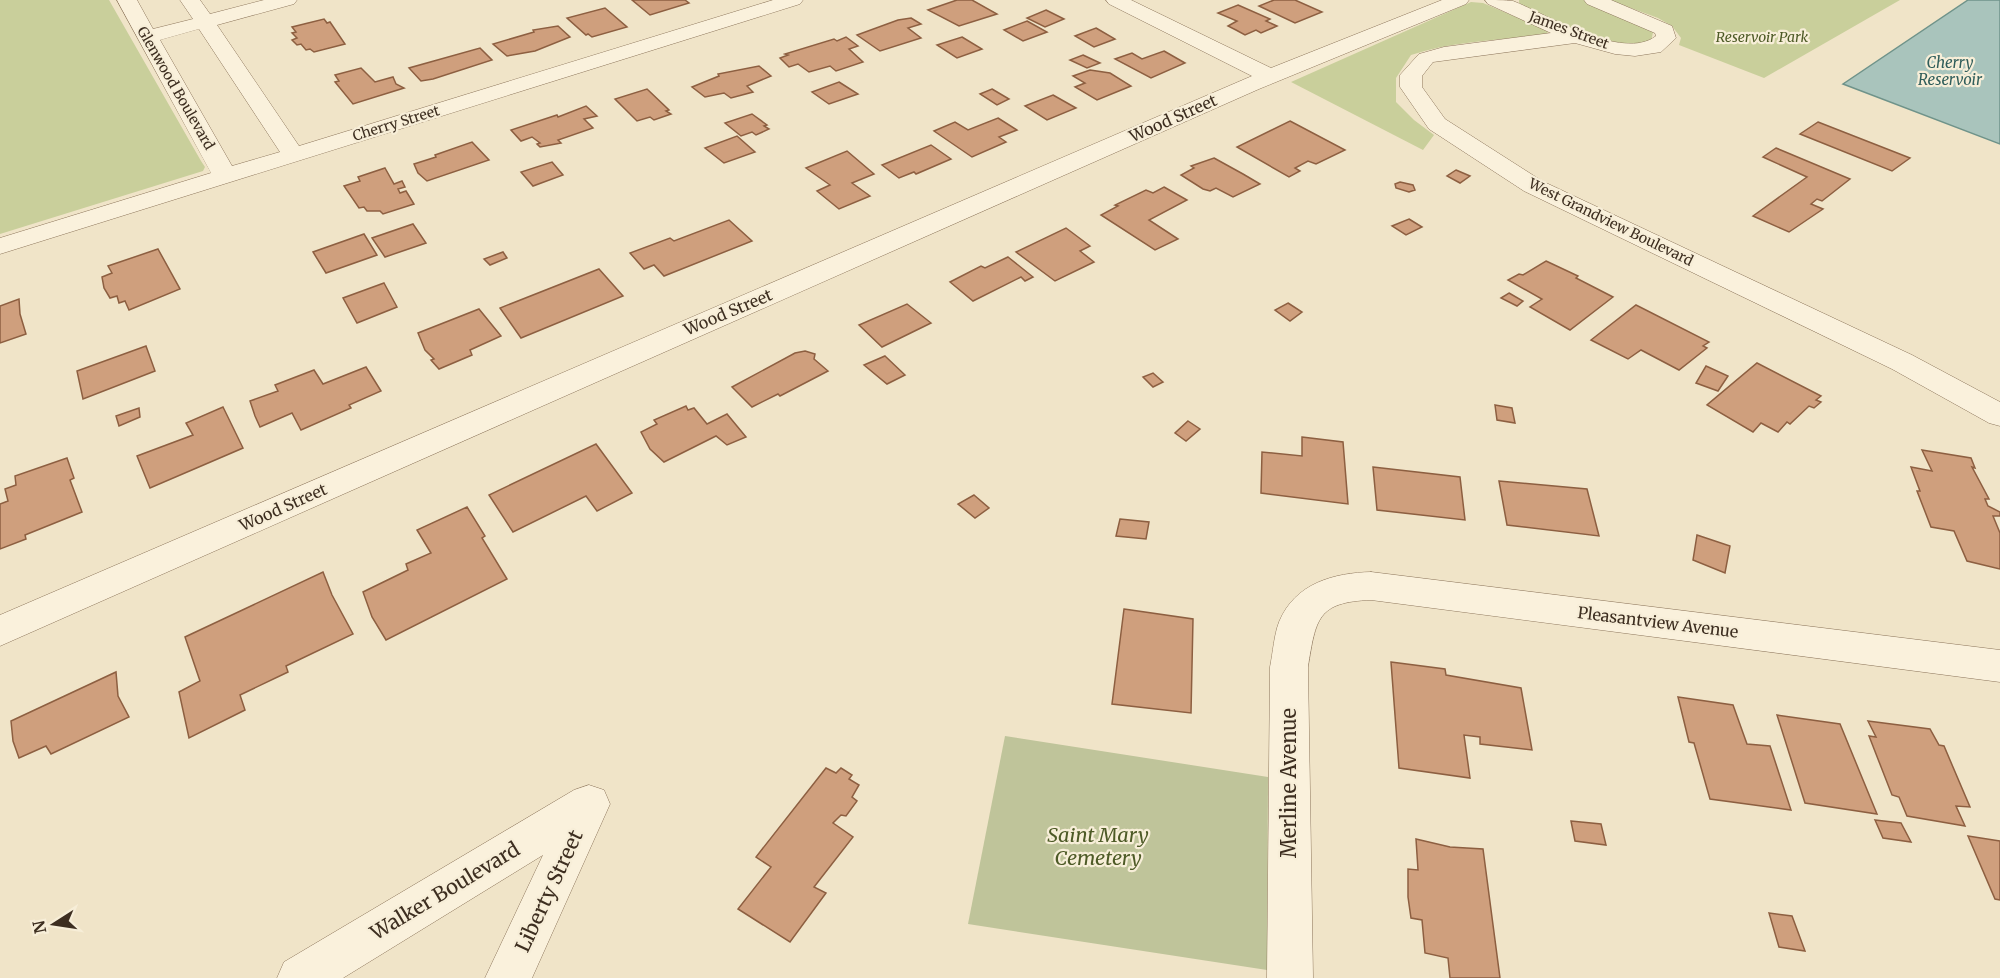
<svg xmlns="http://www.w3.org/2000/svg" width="2000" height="978" font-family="Merriweather,serif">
	<rect width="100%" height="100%" fill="#f0e4c8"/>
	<g fill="#c9cf9b">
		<path d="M0,0H109L201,161L205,167L203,171L0,234Z"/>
		<path d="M1519,0H1585L1653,32L1651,42C1643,43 1635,45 1628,44C1600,43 1543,18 1519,3Z"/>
		<path d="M1609,0H1900L1764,78L1679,45L1681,38L1672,26L1658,18Z"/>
		<path d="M1471,2L1483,3L1547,30L1548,34C1501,41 1457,40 1411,55L1396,78V102L1414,120L1434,135L1423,150L1291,82Z"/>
	</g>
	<path fill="#bfc49a" d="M1005,736L1268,777L1267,970L968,924Z"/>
	<path fill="#a9c4bc" stroke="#6f938a" stroke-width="1.5" d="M1968,0H2000V144L1843,84Z"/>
	<g fill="#cf9f7d" stroke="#8d5f41" stroke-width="1.5">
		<path d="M632,0H685L689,3L650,15Z"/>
		<path d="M957,0H972L997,14L959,26L928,10Z"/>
		<path d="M1274,0H1295L1322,12L1295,23L1259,6Z"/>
		<path d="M1238,5L1270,19L1266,21L1277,26L1261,33L1256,30L1245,35L1236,30L1228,26L1237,21L1218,13Z"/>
		<path d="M605,8L627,27L592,37L588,34L586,35L567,18Z"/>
		<path d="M1046,10L1064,19L1045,27L1027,18Z"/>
		<path d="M911,18L921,24L908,28L921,38L880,51L857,35L898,20Z"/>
		<path d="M324,19L327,23L330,22L345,44L314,52L310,49L306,50L301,44L297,45L292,40L297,38L292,33L296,32L292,27Z"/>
		<path d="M1027,21L1047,32L1023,41L1004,30Z"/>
		<path d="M558,26L570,37L535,51L507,56L493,44L534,32L533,30Z"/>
		<path d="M1096,28L1115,39L1094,47L1075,36Z"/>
		<path d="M846,37L858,46L849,49L863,62L836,71L830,66L809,72L798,64L789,67L780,58L788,55L785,54L834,39L837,41Z"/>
		<path d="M962,37L982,49L957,58L937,45Z"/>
		<path d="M480,48L492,60L433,79L421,81L409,68Z"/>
		<path d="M1164,51L1185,63L1151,78L1115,59L1132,53L1142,59Z"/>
		<path d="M1083,55L1100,63L1087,68L1070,60Z"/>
		<path d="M759,66L771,76L747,86L753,92L731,98L724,93L705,97L692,87L719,76L718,74Z"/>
		<path d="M361,68L375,82L393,77L396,84L404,88L353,104L335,82L339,81L335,75Z"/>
		<path d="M1090,70L1110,73L1131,86L1097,100L1075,87L1085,83L1073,76Z"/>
		<path d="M839,82L858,94L829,104L812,92Z"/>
		<path d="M647,89L669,110L666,111L671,114L654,120L650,117L637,121L615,99Z"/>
		<path d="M992,89L1009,99L997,105L980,94Z"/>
		<path d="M1053,95L1076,108L1047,120L1025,106Z"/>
		<path d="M586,106L597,116L584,119L593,128L558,140L561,143L540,147L537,144L540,143L532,137L521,141L511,130L557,115L558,117Z"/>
		<path d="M752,114L767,125L764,126L769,129L756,135L752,132L741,136L725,123Z"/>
		<path d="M998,118L1017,130L999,137L1006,142L972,157L934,131L955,122L968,130Z"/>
		<path d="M1290,121L1345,150L1316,164L1308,161L1295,168L1300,171L1289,177L1237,147Z"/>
		<path d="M1818,122L1910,158L1892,171L1800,134Z"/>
		<path d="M737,136L755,152L724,163L705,148Z"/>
		<path d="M472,142L489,160L427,181L418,173L414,164L436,157L435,155Z"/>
		<path d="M931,145L951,159L916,174L914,172L899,178L882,165Z"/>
		<path d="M1776,148L1850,179L1822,201L1817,199L1811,204L1823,209L1789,232L1753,216L1807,177L1763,157Z"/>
		<path d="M847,151L874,174L852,183L870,196L839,209L817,191L830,185L806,168Z"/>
		<path d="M1214,158L1243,174L1260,184L1233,197L1216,188L1210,191L1203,189L1181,175L1194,168L1191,166Z"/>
		<path d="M552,162L563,175L533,186L521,172Z"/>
		<path d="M385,168L394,184L402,181L405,187L398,189L400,193L406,191L414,204L383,214L380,211H367L364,207L359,208L344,186L360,181L358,177Z"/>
		<path d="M1456,170L1470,176L1460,183L1447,176Z"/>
		<path d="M1400,182L1413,185L1415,190L1409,192L1396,188L1395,184Z"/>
		<path d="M1164,187L1187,200L1149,220L1178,239L1155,250L1101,215L1118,206L1115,205L1146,190L1153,193Z"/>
		<path d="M1409,219L1422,227L1406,235L1392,226Z"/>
		<path d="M729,220L752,241L664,276L654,265L644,269L630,253L670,238L674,241Z"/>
		<path d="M413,224L426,243L385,257L372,238Z"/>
		<path d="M1066,228L1090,246L1080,251L1094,262L1055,281L1016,252Z"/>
		<path d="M364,234L377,255L326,273L313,252Z"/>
		<path d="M158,249L180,289L129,310L125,301L119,303L117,296L110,298L104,288L102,277L112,273L108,266Z"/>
		<path d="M503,252L507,258L490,265L484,259Z"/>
		<path d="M1008,257L1033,277L1025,281L1021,277L973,301L950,282L981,266L985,268Z"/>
		<path d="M1546,261L1578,276L1576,278L1613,297L1570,330L1530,307L1542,299L1508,280L1519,274L1523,275Z"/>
		<path d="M599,269L623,296L521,338L500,308Z"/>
		<path d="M384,283L397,307L357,323L343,298Z"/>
		<path d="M1509,293L1523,301L1517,306L1501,298Z"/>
		<path d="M19,299L20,314L26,334L0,343V306Z"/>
		<path d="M1288,303L1302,312L1290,321L1275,310Z"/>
		<path d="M907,304L931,323L882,347L859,325Z"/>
		<path d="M1636,305L1709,342L1703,346L1707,348L1679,370L1641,350L1628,359L1591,340Z"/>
		<path d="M479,309L501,336L470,350L472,355L439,369L431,360L434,359L425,350L418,333Z"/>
		<path d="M146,346L155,371L83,399L77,371Z"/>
		<path d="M805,351L815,354L814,359L828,371L780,396L778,394L752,407L732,387L795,353Z"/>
		<path d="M885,356L905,375L887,384L864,365Z"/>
		<path d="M1757,363L1821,396L1816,400L1821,402L1814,408L1809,406L1790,424L1787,422L1778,432L1761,423L1753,432L1707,405Z"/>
		<path d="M1706,366L1728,376L1718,391L1696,383Z"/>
		<path d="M366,367L381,391L349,405L351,408L301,430L292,413L260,427L255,416L250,401L278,391L275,385L314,370L323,384Z"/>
		<path d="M1153,373L1163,382L1153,387L1143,377Z"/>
		<path d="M1495,405L1512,408L1515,423L1497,420Z"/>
		<path d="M686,406L688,410L694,408L707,424L727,414L746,437L727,445L716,436L664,462L650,449L641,432L657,424L654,420Z"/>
		<path d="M223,407L243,448L150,488L137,456L193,435L186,423Z"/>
		<path d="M139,408L140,417L119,426L116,416Z"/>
		<path d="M1188,421L1200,429L1186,441L1175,433Z"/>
		<path d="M1302,437L1343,442L1348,504L1261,493L1262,452L1302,456Z"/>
		<path d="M596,444L632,493L597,511L586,496L513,532L489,495Z"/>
		<path d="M1922,450L1971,458L1975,468L1972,467L1989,499H1985L1988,506L2000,512V516H1993L2000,533V569L1967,561L1954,531L1931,527L1917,491H1920L1911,467L1932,471Z"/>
		<path d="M67,458L74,478L70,480L82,512L25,535L26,539L0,549V504L8,501L5,489L16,485L15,476Z"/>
		<path d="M1373,467L1460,477L1465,520L1377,510Z"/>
		<path d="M1499,481L1587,489L1599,536L1507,525Z"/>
		<path d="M974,495L989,508L975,518L958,504Z"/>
		<path d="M467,507L485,536L482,538L507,579L386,640L372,617L363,592L408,570L406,564L431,553L417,530Z"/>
		<path d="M1120,519L1149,522L1146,539L1116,536Z"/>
		<path d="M1697,535L1730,546L1725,573L1693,560Z"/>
		<path d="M323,572L332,595L353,634L286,666L288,672L240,695L245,710L189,738L179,692L200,681L185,637Z"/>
		<path d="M1124,609L1193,619L1191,713L1112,704Z"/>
		<path d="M1391,662L1445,669L1446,675L1521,688L1532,750L1480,744V737L1464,735L1470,778L1399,768Z"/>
		<path d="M116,672L118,696L129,717L51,754L46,746L19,758L13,741L11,721Z"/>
		<path d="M1678,697L1733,705L1747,744L1770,746L1791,810L1710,799L1694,743L1689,742Z"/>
		<path d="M1777,715L1840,724L1877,814L1805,803Z"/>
		<path d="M1868,721L1930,729L1939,745L1944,746L1970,807L1956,806L1965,826L1907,816L1899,797L1892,795L1869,736L1876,737Z"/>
		<path d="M826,768L836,773L841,768L852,775L849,779L859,785L852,797L857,801L846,816L841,815L833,823L853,837L814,887L826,893L790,942L738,909L771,867L756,857Z"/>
		<path d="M1875,820L1901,823L1911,842L1883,838Z"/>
		<path d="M1571,821L1601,824L1606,845L1575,841Z"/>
		<path d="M1968,836L2000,841V900L1995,899Z"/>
		<path d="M1416,839L1450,847L1483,849L1500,978H1450L1448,958L1425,953L1422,920L1411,918L1408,897V869L1418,870Z"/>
		<path d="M1769,913L1792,916L1805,951L1779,947Z"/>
	</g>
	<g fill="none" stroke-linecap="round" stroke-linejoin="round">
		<g stroke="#8d765c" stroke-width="1">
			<g id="minor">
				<path d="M117,0H137L153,29L193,19L180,0H200L210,14L264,0H297L294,4L217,25L299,146L773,0H803L800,4L0,254V238L211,173ZM199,29L280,152L232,166L160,40Z"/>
				<path d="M1106,0H1131L1271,68L1442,0H1469L1466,4L1259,89L0,646V615L1252,76L1109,4Z"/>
				<path d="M1485,0C1494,0 1505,0 1513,1C1546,14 1623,62 1656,36L1655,33L1587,4L1584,0H1611L1672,26L1676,38L1661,52L1635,56L1615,54L1575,43L1433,62L1422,76V87L1445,119L1542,181L1912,355L2000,402V426L1989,423L1892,369L1524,191L1429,129L1400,87V75L1419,54L1444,47L1551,33L1488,4Z"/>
				<path d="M1371,572L2000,650V682L1371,600C1317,602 1316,619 1308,667L1313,978H1267L1270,667C1273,652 1274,635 1279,622C1295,583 1334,573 1371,572Z"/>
				<path d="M589,785L604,790L610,804L532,978H485L543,855L343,978H277L284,962L574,790Z"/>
			</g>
		</g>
		<use href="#minor" fill="#faf1dc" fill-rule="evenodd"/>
	</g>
	<g text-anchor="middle" stroke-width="4.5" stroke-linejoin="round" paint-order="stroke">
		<g font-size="14" fill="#3d2e20" stroke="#f7eed8">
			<text transform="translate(1569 30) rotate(20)" y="5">James Street</text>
			<text transform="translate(176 88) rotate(60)" y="5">Glenwood Boulevard</text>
			<text transform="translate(396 123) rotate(-17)" y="5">Cherry Street</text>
			<text transform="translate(1611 222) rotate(26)" y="5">West Grandview Boulevard</text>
		</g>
		<g font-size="14" font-style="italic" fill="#4d5a26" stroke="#f7eed8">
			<text x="1762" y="42">Reservoir Park</text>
		</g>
		<g font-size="15" font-style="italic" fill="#2f5d5a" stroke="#f7eed8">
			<text x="1950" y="68">Cherry<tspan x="1950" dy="17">Reservoir</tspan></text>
		</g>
		<g font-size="16" fill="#3d2e20" stroke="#f7eed8">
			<text transform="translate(1173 118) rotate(-24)" y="6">Wood Street</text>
			<text transform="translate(728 312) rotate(-23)" y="6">Wood Street</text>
			<text transform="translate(283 507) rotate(-24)" y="6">Wood Street</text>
			<text transform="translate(1658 622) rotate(7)" y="6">Pleasantview Avenue</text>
		</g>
		<g font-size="20" fill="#3d2e20" stroke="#f7eed8">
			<text transform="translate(1289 783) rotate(-90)" y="7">Merline Avenue</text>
			<text transform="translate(445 891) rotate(-31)" y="7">Walker Boulevard</text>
			<text transform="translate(549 891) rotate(-65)" y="7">Liberty Street</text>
		</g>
		<g font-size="20" font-style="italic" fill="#4d5a26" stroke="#f7eed8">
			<text x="1098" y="842">Saint Mary<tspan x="1098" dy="23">Cemetery</tspan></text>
		</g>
	</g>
	<g transform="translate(54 924) rotate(258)" stroke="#f7eed8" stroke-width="4.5" paint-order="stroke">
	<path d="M0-4.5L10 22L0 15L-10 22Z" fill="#3d2e20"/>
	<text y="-9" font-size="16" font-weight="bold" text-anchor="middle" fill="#3d2e20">N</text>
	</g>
</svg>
